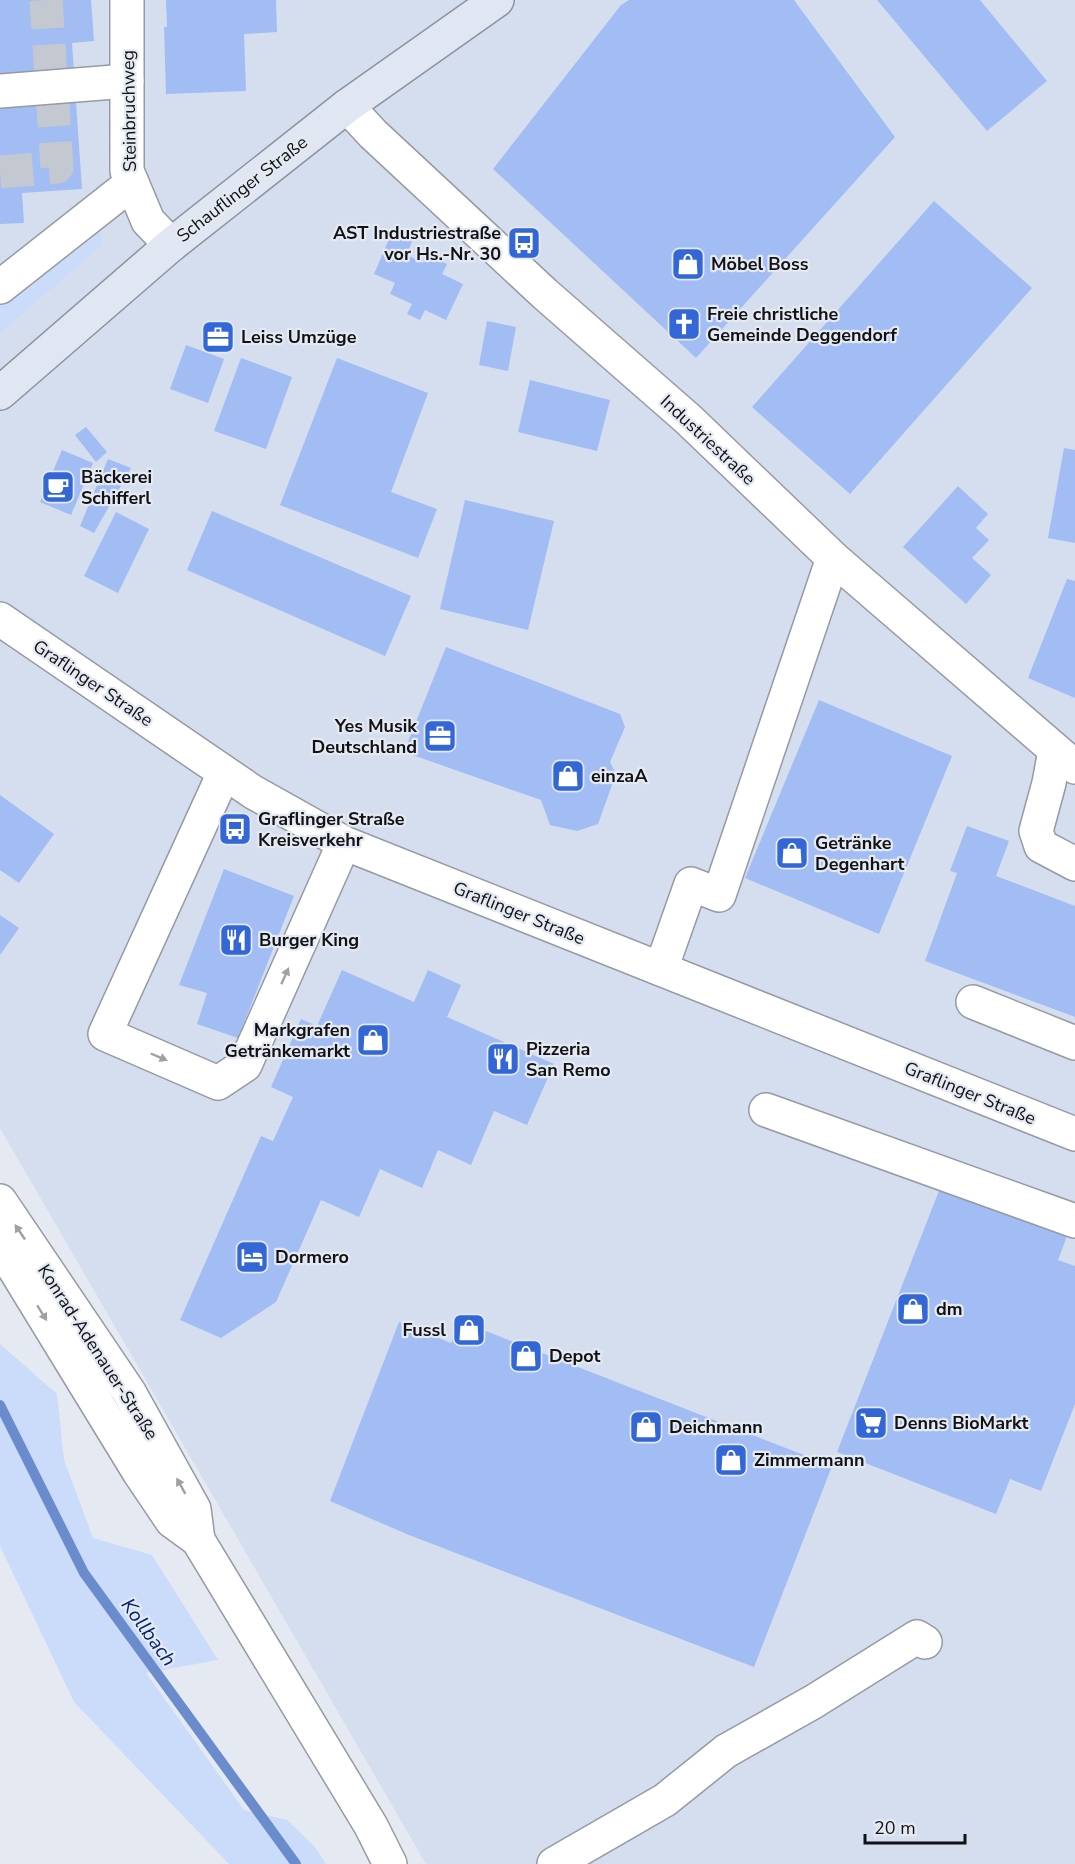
<svg xmlns="http://www.w3.org/2000/svg" width="1075" height="1864" font-family="'Nunito Sans',sans-serif">
	<rect width="100%" height="100%" fill="#e4e9f2"/>
	<path fill="#d5deee" d="M0,0H1075V1864H426L0,1128Z"/>
	<g fill="#cbdcfa">
		<path d="M101,230L102,245L0,333V300L89,236Z"/>
		<path d="M0,1344L57,1394L64,1460L93,1538L152,1555L218,1660L146,1673L244,1810L287,1820L315,1847L326,1864H229L74,1702L0,1546Z"/>
	</g>
	<g fill="none" stroke-linecap="round" stroke-linejoin="round">
		<path stroke="#6b8ccc" stroke-width="10" d="M0,1405L84,1573L296,1864"/>
	</g>
	<g fill="#a1bdf3">
		<path d="M0,0H91L94,41L72,43L82,189L22,193L24,223L0,224Z"/>
		<path d="M166,0H276L277,32L244,34L246,91L166,94L164,27H167Z"/>
		<path d="M629,0H794L895,137L696,358L493,169L621,5Z"/>
		<path d="M877,0H980L1047,81L987,131Z"/>
		<path d="M934,201L1032,288L850,494L752,407Z"/>
		<path d="M392,232L412,241L407,255L423,263L427,255L447,264L442,274L463,284L446,320L425,310L420,320L407,314L412,304L390,294L395,283L374,274Z"/>
		<path d="M487,321L516,327L508,371L479,365Z"/>
		<path d="M186,345L224,359L208,403L170,389Z"/>
		<path d="M241,358L292,377L266,449L214,431Z"/>
		<path d="M337,358L428,393L391,492L437,509L418,558L280,505Z"/>
		<path d="M530,380L610,400L597,451L518,432Z"/>
		<path d="M86,427L107,452L96,462L75,435Z"/>
		<path d="M1064,448L1075,450V543L1048,538Z"/>
		<path d="M62,450L93,463L71,515L40,502Z"/>
		<path d="M108,459L131,468L94,533L80,526Z"/>
		<path d="M958,486L988,514L976,528L989,540L972,558L991,575L966,604L903,547Z"/>
		<path d="M465,500L554,521L528,630L440,609Z"/>
		<path d="M212,511L411,596L385,656L187,570Z"/>
		<path d="M116,512L149,529L118,593L84,576Z"/>
		<path d="M1067,579L1075,581V698L1028,678Z"/>
		<path d="M446,647L620,714L625,727L610,762L616,774L598,824L577,831L550,825L541,800L404,752Z"/>
		<path d="M819,700L952,756L879,934L745,878Z"/>
		<path d="M0,795L54,834L19,883L0,870Z"/>
		<path d="M967,826L1009,841L996,876L1075,906V1017L925,961L957,873L950,871Z"/>
		<path d="M224,869L294,896L238,1038L197,1024L207,993L179,985Z"/>
		<path d="M0,915L19,928L0,955Z"/>
		<path d="M342,970L414,1002L428,970L461,985L447,1017L554,1064L527,1125L494,1111L471,1165L438,1150L422,1188L380,1169L359,1217L321,1200L276,1302L221,1338L180,1320L261,1136L273,1141L293,1097L271,1087L301,1019L317,1026Z"/>
		<path d="M944,1178L1070,1228L1058,1260L1075,1266V1404L1041,1491L1010,1479L996,1514L837,1452Z"/>
		<path d="M460,1321L832,1466L754,1667L409,1535L330,1501L399,1322L451,1343Z"/>
	</g>
	<g fill="none" stroke-linecap="round" stroke-linejoin="round">
		<path stroke="#c4c9d1" stroke-width="33" stroke-dasharray="33 16" stroke-linecap="butt" d="M0,172L57,167L46,0"/>
		<g stroke="#959aa3" stroke-width="36">
			<g id="minor">
				<path d="M127,0V171L148,221L171,245"/>
				<path d="M0,91L127,81"/>
				<path d="M347,106L373,134L545,294L688,419L833,558L1075,767"/>
				<path d="M0,287L132,183"/>
				<path d="M0,619L253,792L344,843L1075,1134"/>
				<path d="M1055,751L1049,783L1036,831L1041,846L1075,864"/>
				<path d="M224,773L105,1034L218,1083L245,1065L344,843"/>
				<path d="M661,969L691,884L719,895L833,558"/>
				<path d="M973,1002L1075,1043"/>
				<path d="M766,1110L1075,1221"/>
				<path d="M0,1201L129,1392L194,1509L198,1540"/>
				<path d="M0,1245L139,1472L172,1521L198,1540L371,1826L390,1864"/>
				<path d="M554,1864L665,1800L726,1751L813,1702L917,1637L925,1642"/>
			</g>
		</g>
		<g stroke="#8b92a0" stroke-width="36">
			<path id="major" d="M0,393L171,245L347,106L497,0"/>
		</g>
		<use href="#minor" stroke="#fff" stroke-width="33"/>
		<use href="#major" stroke="#e0e7f3" stroke-width="33"/>
	</g>
	<defs><path id="oneway-solid" d="M-6-.8H1V-3.2L6.5 0L1 3.2V.8H-6Z" transform="scale(1.5)"/></defs>
	<g fill="#a0a0a1">
		<use href="#oneway-solid" transform="translate(285 976) rotate(-66)"/>
		<use href="#oneway-solid" transform="translate(159 1057) rotate(23)"/>
		<use href="#oneway-solid" transform="translate(20 1232) rotate(-124)"/>
		<use href="#oneway-solid" transform="translate(42 1313) rotate(58)"/>
		<use href="#oneway-solid" transform="translate(181 1486) rotate(-119)"/>
	</g>
	<defs>
		<g id="bus-square" transform="scale(1.725)"><rect x="-9" y="-9" width="18" height="18" rx="4" fill="#3367d6" stroke="#e4e9f2"/><path d="M-5-6H5V4H4V6H2V4H-2V6H-4V4H-5ZM-3.5-4V0h7V-4ZM-3.5 1.2v1.5H-2V1.2ZM2 1.2v1.5H3.5V1.2Z" fill="#fff"/></g>
		<g id="shop-square" transform="scale(1.725)"><rect x="-9" y="-9" width="18" height="18" rx="4" fill="#3367d6" stroke="#e4e9f2"/><path d="M-5-2.5h2.3a2.7 3.5 0 0 1 5.4 0H5L5.5 6h-11ZM-1.5-2.5h3a1.5 2.3 0 0 0-3 0Z" fill="#fff"/></g>
		<g id="church-square" transform="scale(1.725)"><rect x="-9" y="-9" width="18" height="18" rx="4" fill="#3367d6" stroke="#e4e9f2"/><path d="M-1.2-6h2.4v3.5h3.3v2.4h-3.3V6h-2.4V-.1h-3.3v-2.4h3.3Z" fill="#fff"/></g>
		<g id="office-square" transform="scale(1.725)"><rect x="-9" y="-9" width="18" height="18" rx="4" fill="#3367d6" stroke="#e4e9f2"/><path d="M-6-3h4V-5.5h4V-3h4V5H-6ZM-1-4.5V-3h2v-1.5ZM-6 0V1H6V0Z" fill="#fff"/></g>
		<g id="cafe-square" transform="scale(1.725)"><rect x="-9" y="-9" width="18" height="18" rx="4" fill="#3367d6" stroke="#e4e9f2"/><path d="M-5.5-4.5H6V0H3Q3 3.5 0 3.5H-2.5Q-5.5 3.5-5.5 0ZM3-3.2v2h1.7v-2ZM-6 4.5H4V6H-6Z" fill="#fff"/></g>
		<g id="restaurant-square" transform="scale(1.725)"><rect x="-9" y="-9" width="18" height="18" rx="4" fill="#3367d6" stroke="#e4e9f2"/><path d="M-5-6h1v4h1v-4h1v4h1v-4h1v5L-1.5 .5V6h-2V.5L-5-1ZM5-6V6H3V1.5H1.5Q1.5-4 5-6Z" fill="#fff"/></g>
		<g id="hotel-square" transform="scale(1.725)"><rect x="-9" y="-9" width="18" height="18" rx="4" fill="#3367d6" stroke="#e4e9f2"/><path d="M-6-4.5h1.5V1H6V5H4.5V3h-9V5H-6ZM-4 0a1.8 1.8 0 1 1 3.6 0ZM.5 0V-2.5h3Q6-2.5 6 0Z" fill="#fff"/></g>
		<g id="supermarket-square" transform="scale(1.725)"><rect x="-9" y="-9" width="18" height="18" rx="4" fill="#3367d6" stroke="#e4e9f2"/><path d="M-6-5.5h2.5l.6 2H6L4.5 2H-2.5L-4.4-4H-6ZM-1.5 3.2a1.3 1.3 0 1 0 .1 0ZM3 3.2a1.3 1.3 0 1 0 .1 0Z" fill="#fff"/></g>
	</defs>
	<g fill-rule="evenodd">
		<use href="#bus-square" x="524" y="243"/>
		<use href="#shop-square" x="688" y="264"/>
		<use href="#church-square" x="684" y="324"/>
		<use href="#office-square" x="218" y="337"/>
		<use href="#cafe-square" x="58" y="487"/>
		<use href="#office-square" x="440" y="736"/>
		<use href="#shop-square" x="568" y="776"/>
		<use href="#bus-square" x="235" y="829"/>
		<use href="#shop-square" x="792" y="853"/>
		<use href="#restaurant-square" x="236" y="940"/>
		<use href="#shop-square" x="373" y="1040"/>
		<use href="#restaurant-square" x="503" y="1059"/>
		<use href="#hotel-square" x="252" y="1257"/>
		<use href="#shop-square" x="913" y="1309"/>
		<use href="#shop-square" x="469" y="1330"/>
		<use href="#shop-square" x="526" y="1356"/>
		<use href="#supermarket-square" x="871" y="1423"/>
		<use href="#shop-square" x="646" y="1427"/>
		<use href="#shop-square" x="731" y="1460"/>
	</g>
	<g text-anchor="middle" stroke-width="4.5" stroke-linejoin="round" paint-order="stroke">
		<g font-size="18" fill="#111215" stroke="#e4e9f2">
			<text transform="translate(129 111) rotate(-91)" y="6">Steinbruchweg</text>
			<text transform="translate(242 189) rotate(-38)" y="6">Schauflinger Straße</text>
			<text transform="translate(708 440) rotate(43)" y="6">Industriestraße</text>
			<text transform="translate(93 683) rotate(34)" y="6">Graflinger Straße</text>
			<text transform="translate(519 913) rotate(22)" y="6">Graflinger Straße</text>
			<text transform="translate(970 1093) rotate(22)" y="6">Graflinger Straße</text>
			<text transform="translate(98 1352) rotate(57)" y="6">Konrad-Adenauer-Straße</text>
		</g>
		<g font-size="18" font-weight="bold" fill="#111215" stroke="#e4e9f2" text-anchor="start">
			<text x="501" y="239" text-anchor="end">AST Industriestraße<tspan x="501" dy="21">vor Hs.-Nr. 30</tspan></text>
			<text x="711" y="270">Möbel Boss</text>
			<text x="707" y="320">Freie christliche<tspan x="707" dy="21">Gemeinde Deggendorf</tspan></text>
			<text x="241" y="343">Leiss Umzüge</text>
			<text x="81" y="483">Bäckerei<tspan x="81" dy="21">Schifferl</tspan></text>
			<text x="417" y="732" text-anchor="end">Yes Musik<tspan x="417" dy="21">Deutschland</tspan></text>
			<text x="591" y="782">einzaA</text>
			<text x="258" y="825">Graflinger Straße<tspan x="258" dy="21">Kreisverkehr</tspan></text>
			<text x="815" y="849">Getränke<tspan x="815" dy="21">Degenhart</tspan></text>
			<text x="259" y="946">Burger King</text>
			<text x="350" y="1036" text-anchor="end">Markgrafen<tspan x="350" dy="21">Getränkemarkt</tspan></text>
			<text x="526" y="1055">Pizzeria<tspan x="526" dy="21">San Remo</tspan></text>
			<text x="275" y="1263">Dormero</text>
			<text x="936" y="1315">dm</text>
			<text x="446" y="1336" text-anchor="end">Fussl</text>
			<text x="549" y="1362">Depot</text>
			<text x="894" y="1429">Denns BioMarkt</text>
			<text x="669" y="1433">Deichmann</text>
			<text x="754" y="1466">Zimmermann</text>
		</g>
		<g font-size="20" font-style="italic" fill="#062671" stroke="#e4e9f2">
			<text transform="translate(149 1632) rotate(54)" y="7">Kollbach</text>
		</g>
	</g>
	<path d="M865 1834v9h100v-9" fill="none" stroke="#111215" stroke-width="3"/>
	<text x="874" y="1834" font-size="18" fill="#111215" stroke="#e4e9f2" stroke-width="4.5" paint-order="stroke">20 m</text>
</svg>
